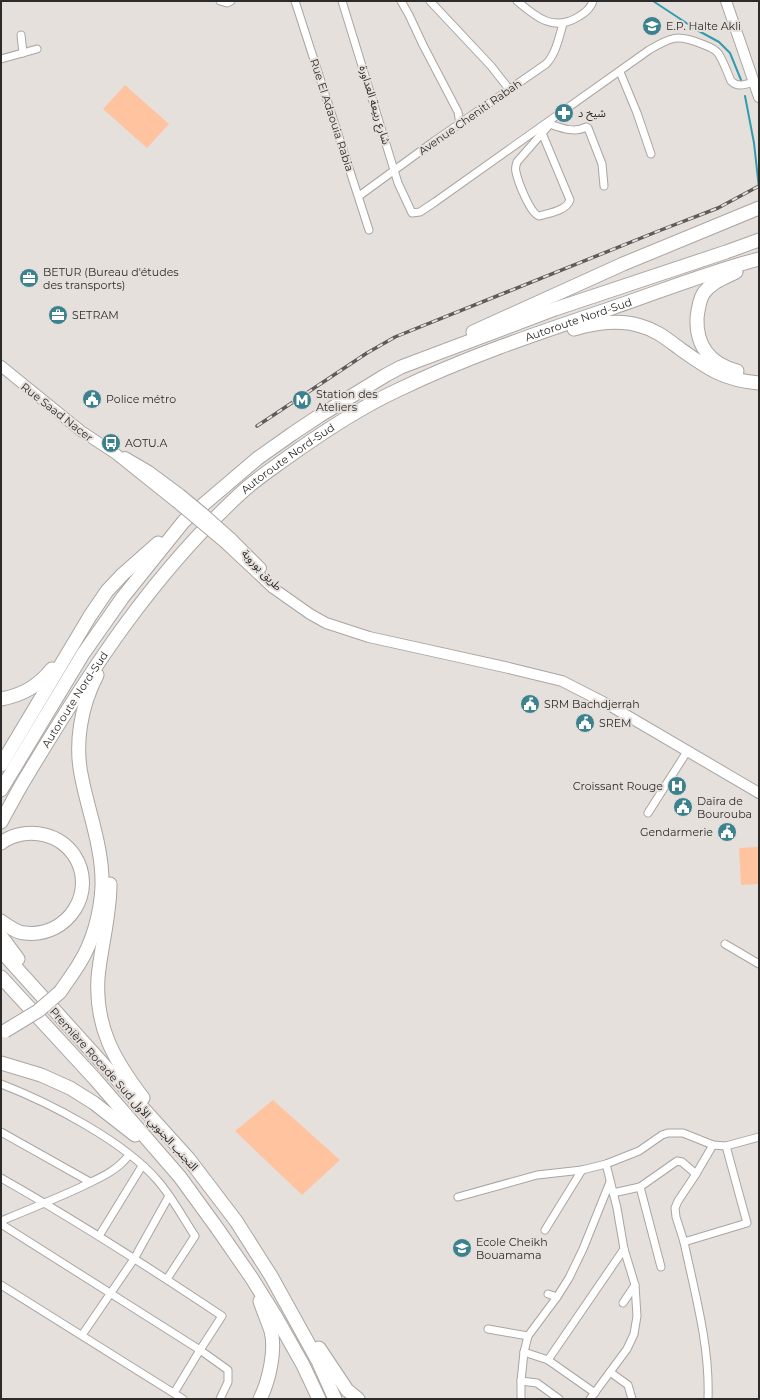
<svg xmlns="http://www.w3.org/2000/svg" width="760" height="1400" font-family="Montserrat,'Noto Sans Arabic',sans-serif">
	<rect width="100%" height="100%" fill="#e6e0dc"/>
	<g fill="#ffc3a0">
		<path d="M125,85L169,124L147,148L103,109Z"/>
		<path d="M759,847V884L741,885L739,848Z"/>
		<path d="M273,1100L340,1160L302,1195L235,1131Z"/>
	</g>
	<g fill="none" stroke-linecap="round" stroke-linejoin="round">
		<g stroke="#309cad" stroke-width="2">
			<path d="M653,1L697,30L719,42L730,53L741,80"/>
			<path d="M745,96L754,143L759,188"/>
		</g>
		<g stroke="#aba5a2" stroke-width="9">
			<g id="minor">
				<path d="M220,1L227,3L231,1"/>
				<path d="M295,1L369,230"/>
				<path d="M342,1L398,183L412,213L420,212L435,202L649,50C671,37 677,34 702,44C707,46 714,48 718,53C724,62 727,72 731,81C738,88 746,84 754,82"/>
				<path d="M401,1L409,15L423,45L458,112L460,124"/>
				<path d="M430,1L491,66L509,89"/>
				<path d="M517,1C536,17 553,32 578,17C585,13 591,8 593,1"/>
				<path d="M21,35L23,53"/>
				<path d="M1,59L37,49"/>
				<path d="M620,72L637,113L651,154"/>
				<path d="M547,123C559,127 574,134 586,127L588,128L602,164L604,186"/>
				<path d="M542,133L570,200C566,211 549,213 539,216C530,213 518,182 516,172C515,169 516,165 517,162L550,124"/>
				<path d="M359,196L433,142L546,64C556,54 559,37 563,24"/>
				<path d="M648,813L688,750"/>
				<path d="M725,944L759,964"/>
				<path d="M1,1084C50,1103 124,1141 158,1181C172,1197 183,1218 195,1236L167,1279"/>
				<path d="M1,1132L90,1182"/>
				<path d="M1,1178C77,1221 150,1268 222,1316L200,1350L174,1393"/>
				<path d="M640,1187L661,1267"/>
				<path d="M613,1193L640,1187L677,1161L682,1162L696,1174"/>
				<path d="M458,1197L537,1175L582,1170L606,1164L639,1151L662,1135L668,1133H683L713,1145L726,1146L759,1137"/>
				<path d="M1,1221C28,1210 55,1199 81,1187C99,1178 116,1172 129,1155"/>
				<path d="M1,1224L200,1350L228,1370V1382L220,1399"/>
				<path d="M545,1230L582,1170"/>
				<path d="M99,1236L142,1166"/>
				<path d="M684,1242L676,1217L675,1208L678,1201L696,1174L713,1145"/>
				<path d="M1,1285L183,1399"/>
				<path d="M548,1294L557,1297"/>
				<path d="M623,1303L635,1285"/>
				<path d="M488,1329L528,1336"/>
				<path d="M82,1335L134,1259L169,1196"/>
				<path d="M524,1352L548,1360L595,1393"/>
				<path d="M548,1360L624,1249"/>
				<path d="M610,1372L628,1385L632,1399"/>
				<path d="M521,1381L537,1383L559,1399"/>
				<path d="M521,1399V1381L524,1352L528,1336L557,1297L569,1278L583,1249L610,1182"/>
				<path d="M590,1399L627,1349L634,1334L637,1316L635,1285L624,1249L617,1208L606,1164"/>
				<path d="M708,1399C710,1346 695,1294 684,1242L747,1223L726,1146"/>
			</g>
		</g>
		<g stroke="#aba5a2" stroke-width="12">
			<g id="secondary">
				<path d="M726,1L759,97"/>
				<path d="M1,366L81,431L116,454L176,502"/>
				<path d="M125,457L149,471L180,494"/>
				<path d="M231,538L261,568"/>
				<path d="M226,544L273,588L310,614L326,623L369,637L509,668L562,681L609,705L759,793"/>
			</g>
		</g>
		<g stroke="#aba5a2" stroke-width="15">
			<g id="motorway">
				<path d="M736,272C724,278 711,282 703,294C699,301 698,310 697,318C696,346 710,364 737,371"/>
				<path d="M574,329C596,323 619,319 641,326C656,330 667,339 679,348C707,368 723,380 759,383"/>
				<path d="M473,332L623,264L759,208"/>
				<path d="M1,699C23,695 38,686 52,669"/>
				<path d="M1,765L90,616L107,591L123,574L158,543"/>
				<path d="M1,790L83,654L123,597L184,521L258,458L292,434L319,416L386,375L401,367L555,309L726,252L759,240"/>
				<path id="s1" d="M1,822C10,806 18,790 28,774C90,671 152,575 241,493C256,479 273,468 288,457C323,432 359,408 398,390C466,357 538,333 609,309C659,292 708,272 759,259"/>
				<path d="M1,843C13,834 30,831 45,835C57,838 67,845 74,855C98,891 68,938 25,933C17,933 8,926 1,921"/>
				<path d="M110,884C110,917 101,945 98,978C95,1027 114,1060 143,1098"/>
				<path d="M1,936L18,959"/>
				<path d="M1,951L188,1158L236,1221L271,1276L318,1361L335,1399"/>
				<path d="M1,977L95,1079L180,1177L217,1228L251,1277L276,1317L303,1365L319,1399"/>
				<path d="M60,992C66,983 73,974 79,964C93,942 101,912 102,886C103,849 89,814 82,779C74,744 81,706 97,675"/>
				<path d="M1,1063L41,1075L70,1088L94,1103L135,1135"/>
				<path d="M260,1301C263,1311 268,1321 271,1331C276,1350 269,1381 260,1399"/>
				<path d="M319,1348L347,1390L358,1399"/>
			</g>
		</g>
		<use href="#minor" stroke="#fff" stroke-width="7"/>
		<use href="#secondary" stroke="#fff" stroke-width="10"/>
		<use href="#motorway" stroke="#fff" stroke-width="13"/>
		<g stroke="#5e5b5a" stroke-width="3.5">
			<path id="rail" d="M257,426L367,353L395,337L661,230L718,208L759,186"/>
		</g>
		<use href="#rail" stroke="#e6e0dc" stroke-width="2" stroke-dasharray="6" stroke-linecap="butt"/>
		<g stroke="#aba5a2" stroke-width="12" stroke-linecap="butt">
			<g id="secondary-bridge">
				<path d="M180,494L203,513L231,538"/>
				<path d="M176,502L226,544"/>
			</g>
		</g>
		<g stroke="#aba5a2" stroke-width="15" stroke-linecap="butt">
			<path id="motorway-bridge" d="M5,1031L38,1011L60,992"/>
		</g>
		<use href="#secondary-bridge" stroke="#fff" stroke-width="10"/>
		<use href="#motorway-bridge" stroke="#fff" stroke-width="13"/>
	</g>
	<defs>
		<g id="school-disc" transform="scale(1)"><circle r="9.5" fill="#3c828e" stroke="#e6e0dc"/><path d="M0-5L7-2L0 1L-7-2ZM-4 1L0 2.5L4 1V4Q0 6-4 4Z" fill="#fff"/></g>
		<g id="pharmacy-disc" transform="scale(1)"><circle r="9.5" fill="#3c828e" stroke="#e6e0dc"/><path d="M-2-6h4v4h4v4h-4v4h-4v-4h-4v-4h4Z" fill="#fff"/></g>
		<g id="office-disc" transform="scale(1)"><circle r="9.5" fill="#3c828e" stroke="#e6e0dc"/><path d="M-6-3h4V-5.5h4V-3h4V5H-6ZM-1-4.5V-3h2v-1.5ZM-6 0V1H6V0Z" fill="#fff"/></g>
		<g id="civic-disc" transform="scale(1)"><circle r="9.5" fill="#3c828e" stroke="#e6e0dc"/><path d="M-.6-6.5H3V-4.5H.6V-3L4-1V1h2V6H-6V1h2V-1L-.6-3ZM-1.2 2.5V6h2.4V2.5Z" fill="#fff"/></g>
		<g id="metro-disc" transform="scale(1)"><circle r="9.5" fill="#3c828e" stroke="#e6e0dc"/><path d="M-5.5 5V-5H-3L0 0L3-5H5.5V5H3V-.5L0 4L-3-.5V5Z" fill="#fff"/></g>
		<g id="bus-disc" transform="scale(1)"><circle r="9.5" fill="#3c828e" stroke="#e6e0dc"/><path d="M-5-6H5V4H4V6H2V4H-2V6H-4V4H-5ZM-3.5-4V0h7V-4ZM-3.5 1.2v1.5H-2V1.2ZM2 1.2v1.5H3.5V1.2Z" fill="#fff"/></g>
		<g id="hospital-disc" transform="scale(1)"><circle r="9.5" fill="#3c828e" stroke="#e6e0dc"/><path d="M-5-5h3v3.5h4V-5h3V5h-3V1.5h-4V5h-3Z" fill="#fff"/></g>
	</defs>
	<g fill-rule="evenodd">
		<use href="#school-disc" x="652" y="26"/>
		<use href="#pharmacy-disc" x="564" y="113"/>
		<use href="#office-disc" x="29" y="278"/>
		<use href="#office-disc" x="58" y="315"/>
		<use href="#civic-disc" x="92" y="399"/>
		<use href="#metro-disc" x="302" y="400"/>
		<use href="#bus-disc" x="111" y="443"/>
		<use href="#civic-disc" x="530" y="704"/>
		<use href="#civic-disc" x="585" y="723"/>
		<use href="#hospital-disc" x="677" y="786"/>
		<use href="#civic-disc" x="683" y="807"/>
		<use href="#civic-disc" x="727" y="832"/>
		<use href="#school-disc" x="462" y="1248"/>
	</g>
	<g text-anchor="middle" stroke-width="4" stroke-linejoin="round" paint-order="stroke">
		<g font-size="11" fill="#2d2b2a" stroke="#e6e0dc" text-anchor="start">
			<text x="666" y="30">E.P. Halte Akli</text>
			<text x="578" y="117">شيخ د</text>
			<text x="43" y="276">BETUR (Bureau d'études<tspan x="43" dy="13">des transports)</tspan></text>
			<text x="72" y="319">SETRAM</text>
			<text x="316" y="398">Station des<tspan x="316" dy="13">Ateliers</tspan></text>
			<text x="106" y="403">Police métro</text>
			<text x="125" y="447">AOTU.A</text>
			<text x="544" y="708">SRM Bachdjerrah</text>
			<text x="599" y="727">SREM</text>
			<text x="663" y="790" text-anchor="end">Croissant Rouge</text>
			<text x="697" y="805">Daïra de<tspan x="697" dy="13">Bourouba</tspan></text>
			<text x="713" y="836" text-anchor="end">Gendarmerie</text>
			<text x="476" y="1246">Ecole Cheikh<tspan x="476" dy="13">Bouamama</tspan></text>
		</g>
		<g font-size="11" fill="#2d2b2a" stroke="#e6e0dc">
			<text transform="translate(375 105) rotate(73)" y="4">شارع ربيعة العداورة</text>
			<text transform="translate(332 115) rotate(72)" y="4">Rue El Adaouia Rabia</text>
			<text transform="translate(470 117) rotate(-35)" y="4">Avenue Cheniti Rabah</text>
			<text dy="4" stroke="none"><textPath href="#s1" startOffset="791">Autoroute Nord-Sud</textPath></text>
			<text transform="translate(57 412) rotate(38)" y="4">Rue Saad Nacer</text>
			<text dy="4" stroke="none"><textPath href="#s1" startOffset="467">Autoroute Nord-Sud</textPath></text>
			<text transform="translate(262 570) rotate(46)" y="4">طريق بوروبة</text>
			<text dy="4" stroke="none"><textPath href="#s1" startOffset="143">Autoroute Nord-Sud</textPath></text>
			<text transform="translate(124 1089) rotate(48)" y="4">Première Rocade Sud التجنب الجنوبي الأول</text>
		</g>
	</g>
	<rect width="760" height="1400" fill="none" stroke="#2d2b2a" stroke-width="4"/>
</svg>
